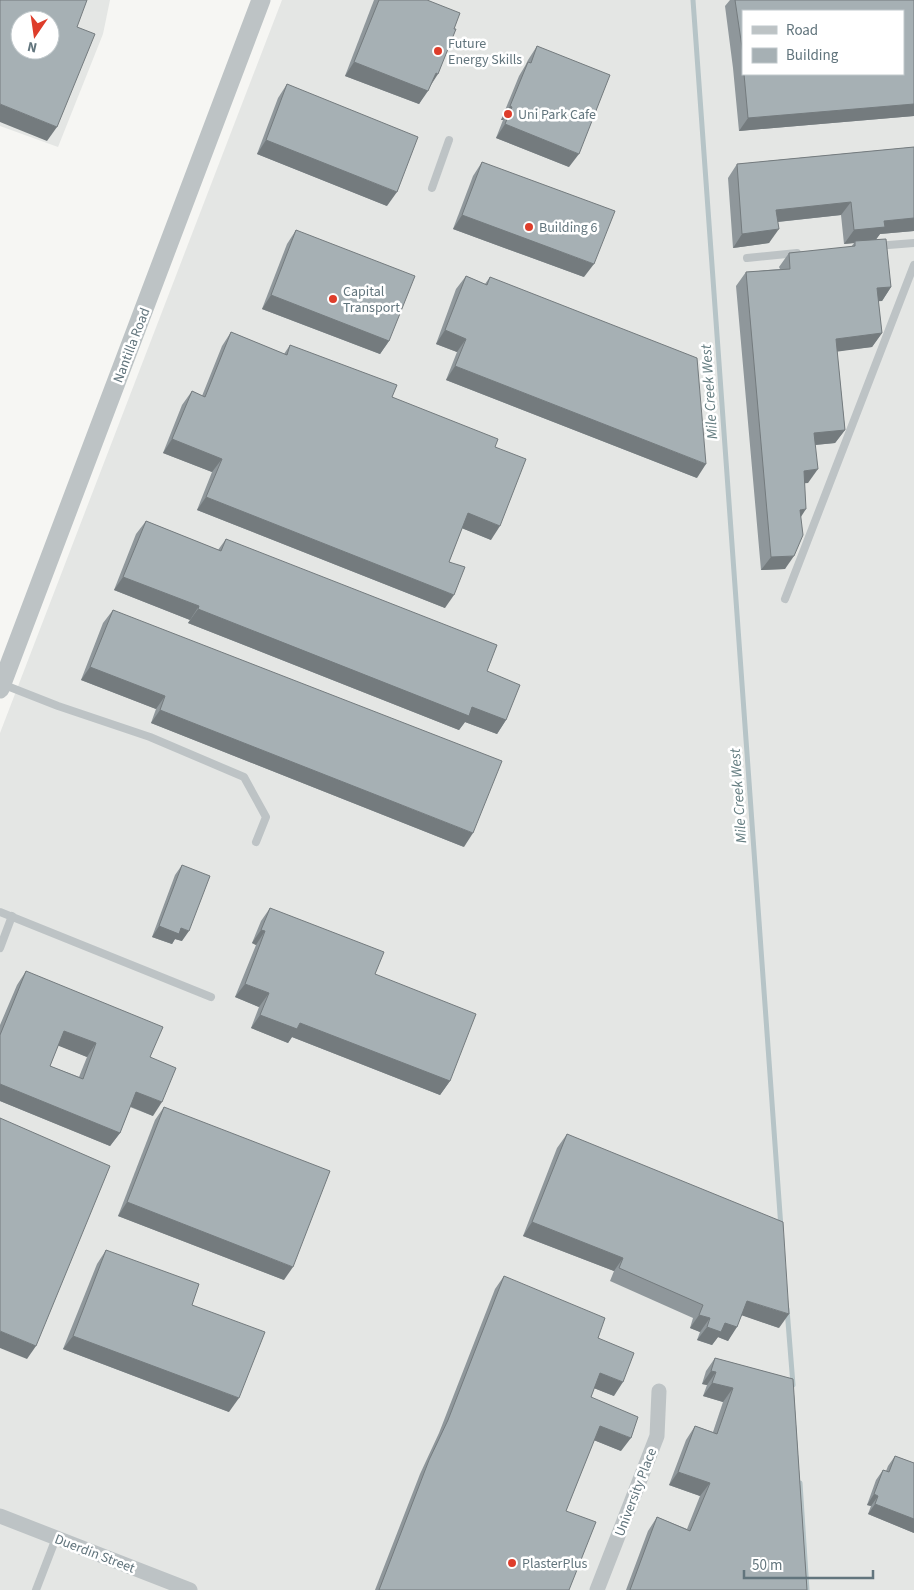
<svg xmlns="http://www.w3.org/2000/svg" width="914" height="1590" font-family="'Source Sans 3',sans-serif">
	<rect width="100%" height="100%" fill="#f6f6f3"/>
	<g fill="#e4e6e4" fill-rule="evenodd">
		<path d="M0,0H110L103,34L58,147L0,126ZM20,20H50V50H20Z"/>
		<path d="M282,0H914V1590H0V733ZM743,11H903V74H743Z"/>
	</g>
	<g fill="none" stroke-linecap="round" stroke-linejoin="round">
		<g stroke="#b6c4c7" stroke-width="5">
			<path d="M693,0L781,1228"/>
			<path d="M787,1309L793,1385"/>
			<path d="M800,1483L807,1590"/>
		</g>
		<g stroke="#bdc3c5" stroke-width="8">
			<path d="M432,188L449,140"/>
			<path d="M876,246L914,243"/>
			<path d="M747,258L797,253"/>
			<path d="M785,599L914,265"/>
			<path d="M2,684L58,706L150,737L244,777L266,817L256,842"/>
			<path d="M0,912L211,997"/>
			<path d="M0,948L12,916"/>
			<path d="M36,1590L56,1538"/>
		</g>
		<g stroke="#bdc3c5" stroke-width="15">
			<path d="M0,1516L190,1590"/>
			<path d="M597,1590L657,1436L659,1391"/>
		</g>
		<path stroke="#bdc3c5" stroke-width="19" d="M0,689L261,0"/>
	</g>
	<g fill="#8f979b" fill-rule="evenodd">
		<path d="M374,0H427L431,84L419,104L345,76Z"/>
		<path d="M730,0H914V116L739,131L733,68L725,6ZM743,11H903V74H743Z"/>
		<path d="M537,46L569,167L496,138L503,120H501L519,76L525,66L528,60Z"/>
		<path d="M287,84L387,206L257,154L278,98Z"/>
		<path d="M914,147V231L880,234L876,239L891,287L882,301H878L882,333L872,347L837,351L845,430L835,443L815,445L808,483H805L800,517L785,569L761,570L736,286L746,272L780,269L779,267L789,253L851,247L854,243L844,244L841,215L778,222L769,243L733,248L728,178L737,164Z"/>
		<path d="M482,162L584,277L453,229L473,176Z"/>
		<path d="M296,230L389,341L380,354L262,309L287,244Z"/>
		<path d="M466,276L485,284L490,277L697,478L446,380L457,352L436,344L456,289Z"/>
		<path d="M231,332L284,354L290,345L392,397L495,447L491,540L462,528L449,562L445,608L197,510L212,472L163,453L182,405L192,391L202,396L222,346Z"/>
		<path d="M146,521L218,550L226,539L487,671L506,720L497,734L465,722L459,730L188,623L190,620L114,590L136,534Z"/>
		<path d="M113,610L464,847L151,723L156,709L81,680L103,623Z"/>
		<path d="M182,865V941L175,939L172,944L152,937L175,875Z"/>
		<path d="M270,908L375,974L450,1081L440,1095L292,1037L288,1043L251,1028L259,1007L235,997L256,945L252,943L261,921Z"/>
		<path d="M26,971L150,1057L153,1116L130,1107L120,1133L110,1146L0,1101V1025L17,985ZM58,1045L87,1057L79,1077L50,1066Z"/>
		<path d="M164,1107L284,1280L118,1216L155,1120Z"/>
		<path d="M567,1134L779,1328L742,1315L728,1341L718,1337L712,1345L697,1340L700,1332L690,1328L693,1318L610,1281L614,1271L523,1236L557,1148Z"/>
		<path d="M106,1250L192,1305L229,1412L63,1349L97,1264Z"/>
		<path d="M504,1276L598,1338L614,1396L594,1388L591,1397L621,1451L594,1440L566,1511L569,1590H375L420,1474L439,1433L495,1289Z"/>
		<path d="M715,1358L793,1379L807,1590H626L648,1531L657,1517L687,1529L700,1496L669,1485L686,1440L695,1426L713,1432L723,1402L703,1396L707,1385L702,1384L706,1371Z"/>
		<path d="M895,1456L914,1463V1533L868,1514L871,1506L867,1505L876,1480L883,1470L886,1471L888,1466Z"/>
	</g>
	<g fill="#747b7e">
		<path d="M354,62L428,91L419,104L345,76Z"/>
		<path d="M436,73L438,74L429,88Z"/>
		<path d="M0,104L57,127L47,141L0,122Z"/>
		<path d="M914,104V116L739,131L748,118Z"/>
		<path d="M510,106L512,107L503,120H501Z"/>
		<path d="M505,124L579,154L569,167L496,138Z"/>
		<path d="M266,140L397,192L387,206L257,154Z"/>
		<path d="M851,202L841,215L767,223L776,210Z"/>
		<path d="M462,215L594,264L584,277L453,229Z"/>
		<path d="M914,218V231L880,234L875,241H855L854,243L844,244L854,230L884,221Z"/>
		<path d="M779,229L769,243L733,248L742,234Z"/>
		<path d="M891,287L882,301L867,302L877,288Z"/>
		<path d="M271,295L389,341L380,354L262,309Z"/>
		<path d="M445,330L466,339L457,352L436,344Z"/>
		<path d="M882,333L872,347L827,353L836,339Z"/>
		<path d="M455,366L706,464L697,478L446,380Z"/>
		<path d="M845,430L835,443L804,446L814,433Z"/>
		<path d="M172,439L222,459L212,472L163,453Z"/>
		<path d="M818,469L808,483L794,484L804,471Z"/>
		<path d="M206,497L454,595L445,608L197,510Z"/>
		<path d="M806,509L797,523L800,510Z"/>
		<path d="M468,513L500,526L491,540L459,527Z"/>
		<path d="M794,556L785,569L761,570L771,557Z"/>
		<path d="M123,577L199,606L190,620L114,590Z"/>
		<path d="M198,609L472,707L506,720L497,734L465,722L459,730L188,623Z"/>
		<path d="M90,667L165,696L156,709L81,680Z"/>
		<path d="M160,710L473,833L464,847L151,723Z"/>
		<path d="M159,926L181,928L189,931L182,941L175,939L172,944L152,937Z"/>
		<path d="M261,930L265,931L256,945L252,943Z"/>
		<path d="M245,984L269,993L259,1007L235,997Z"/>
		<path d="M260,1015L300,1023L450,1081L440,1095L292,1037L288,1043L251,1028Z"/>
		<path d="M64,1031L96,1043L87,1057L54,1044Z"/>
		<path d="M0,1084L120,1133L110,1146L0,1101Z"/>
		<path d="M136,1092L162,1102L153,1116L127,1105Z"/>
		<path d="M127,1202L293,1267L284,1280L118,1216Z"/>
		<path d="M532,1222L623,1258L614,1271L523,1236Z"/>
		<path d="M747,1301L789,1314L779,1328L738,1314Z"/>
		<path d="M699,1315L710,1318L700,1332L690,1328Z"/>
		<path d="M725,1323L737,1327L728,1341L718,1337L712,1345L697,1340L707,1327Z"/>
		<path d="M0,1331L36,1346L27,1359L0,1348Z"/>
		<path d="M73,1336L239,1398L229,1412L63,1349Z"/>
		<path d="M711,1371L716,1372L707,1385L702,1384Z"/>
		<path d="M600,1373L623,1382L614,1396L591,1387Z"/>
		<path d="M712,1383L733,1388L723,1402L703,1396Z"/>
		<path d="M600,1426L631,1438L621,1451L591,1439Z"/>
		<path d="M678,1472L710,1483L700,1496L669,1485Z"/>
		<path d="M874,1494L878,1496L871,1506L867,1505Z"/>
		<path d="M875,1504L914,1519V1533L868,1514Z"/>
	</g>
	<g fill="#a6b0b4" stroke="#747b7e" fill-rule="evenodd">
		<path d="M0,0H87L77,27L95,34L57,127L0,104ZM20,20H50V50H20Z"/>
		<path d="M379,0H427L460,13L454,29H456L438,74L436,73L428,91L354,62Z"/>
		<path d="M735,0H914V104L748,118L744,74H903V11H743V54Z"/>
		<path d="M537,46L610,75L579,154L505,124L512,107L510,106L528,62L531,63Z"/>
		<path d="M287,84L418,137L397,192L266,140Z"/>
		<path d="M914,147V218L884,221L885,227L854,230L851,202L776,210L779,229L742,234L737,164Z"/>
		<path d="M482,162L615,211L594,264L462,215Z"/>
		<path d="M296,230L415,276L389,341L271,295Z"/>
		<path d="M886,239L891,287L877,288L882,333L836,339L845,430L814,433L818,469L804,471L806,509L800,510L803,535L794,556L771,557L746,272L790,269L789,253L855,246V241Z"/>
		<path d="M466,276L487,285L490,277L697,358L706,464L455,366L466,339L445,330Z"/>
		<path d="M231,332L287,355L290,345L397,385L392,397L498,439L495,447L526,459L500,526L468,513L449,562L465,567L454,595L206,497L222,459L172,439L192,391L205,397Z"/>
		<path d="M146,521L221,551L226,539L497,645L487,671L520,685L506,720L472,707L469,716L198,609L199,606L123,577Z"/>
		<path d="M113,610L502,761L473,833L160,710L165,696L90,667Z"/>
		<path d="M182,865L210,876L189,931L181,928L179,934L159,926Z"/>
		<path d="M270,908L384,952L375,974L476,1014L450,1081L300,1023L297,1029L260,1015L269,993L245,984L265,931L261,930Z"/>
		<path d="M26,971L163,1027L150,1057L176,1068L162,1102L136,1092L120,1133L0,1084V1035ZM64,1031L96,1043L83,1079L50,1066Z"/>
		<path d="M164,1107L330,1171L293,1267L127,1202Z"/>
		<path d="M0,1118L110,1166L36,1346L0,1331Z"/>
		<path d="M567,1134L783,1222L789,1314L747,1301L737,1327L725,1323L721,1332L707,1327L710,1318L699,1315L703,1305L619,1268L623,1258L532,1222Z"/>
		<path d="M106,1250L199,1284L192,1305L265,1332L239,1398L73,1336Z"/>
		<path d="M504,1276L605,1318L598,1338L634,1353L623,1382L600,1373L591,1397L638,1417L631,1438L600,1426L566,1511L596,1522L569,1590H379L429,1460L448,1420Z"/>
		<path d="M715,1358L793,1379L807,1590H630L657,1517L690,1531L710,1483L678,1472L695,1426L717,1434L733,1388L712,1383L716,1372L711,1371Z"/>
		<path d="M895,1456L914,1463V1519L875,1504L878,1496L874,1494L883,1470L889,1472Z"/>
	</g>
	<g fill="#de3d2b" stroke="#fff" stroke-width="2">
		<circle cx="438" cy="51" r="5"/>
		<circle cx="508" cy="114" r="5"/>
		<circle cx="529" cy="227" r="5"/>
		<circle cx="333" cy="299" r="5"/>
		<circle cx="512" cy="1563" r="5"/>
	</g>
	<g text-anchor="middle" stroke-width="5" stroke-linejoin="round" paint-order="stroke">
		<g font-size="14" fill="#62757d" stroke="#fff" text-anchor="start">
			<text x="448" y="48">Future<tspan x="448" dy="16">Energy Skills</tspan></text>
			<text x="518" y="119">Uni Park Cafe</text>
			<text x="539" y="232">Building 6</text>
			<text x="343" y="296">Capital<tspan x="343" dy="16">Transport</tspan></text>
			<text x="522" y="1568">PlasterPlus</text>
		</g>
		<g font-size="14" fill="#62757d" stroke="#fff">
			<text transform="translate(131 345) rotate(-69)" y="5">Nantilla Road</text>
			<text transform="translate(635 1492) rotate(-69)" y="5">University Place</text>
			<text transform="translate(95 1553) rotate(21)" y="5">Duerdin Street</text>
		</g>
		<g font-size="15" font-style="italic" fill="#627b7f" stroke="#fff">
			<text transform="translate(709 392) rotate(-94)" y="5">Mile Creek West</text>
			<text transform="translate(738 796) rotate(-94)" y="5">Mile Creek West</text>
		</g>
	</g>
	<rect x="742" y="10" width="162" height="65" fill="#ffffff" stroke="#c0c8cb"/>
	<rect x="752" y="26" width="25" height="8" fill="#bdc3c5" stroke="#c0c8cb"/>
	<text x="786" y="35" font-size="15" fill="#62757d">Road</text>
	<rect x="752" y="48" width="25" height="15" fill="#a6b0b4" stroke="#c0c8cb"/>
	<text x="786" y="60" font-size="15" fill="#62757d">Building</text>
	<g transform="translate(35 35) rotate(193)"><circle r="24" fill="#ffffff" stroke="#c0c8cb"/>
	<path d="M0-4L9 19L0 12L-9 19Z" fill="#de3d2b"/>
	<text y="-8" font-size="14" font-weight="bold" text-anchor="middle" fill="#62757d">N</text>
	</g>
	<path d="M744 1570v8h129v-8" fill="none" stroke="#62757d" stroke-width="2.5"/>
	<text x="752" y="1570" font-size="15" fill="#62757d" stroke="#ffffff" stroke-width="4" paint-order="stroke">50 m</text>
</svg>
